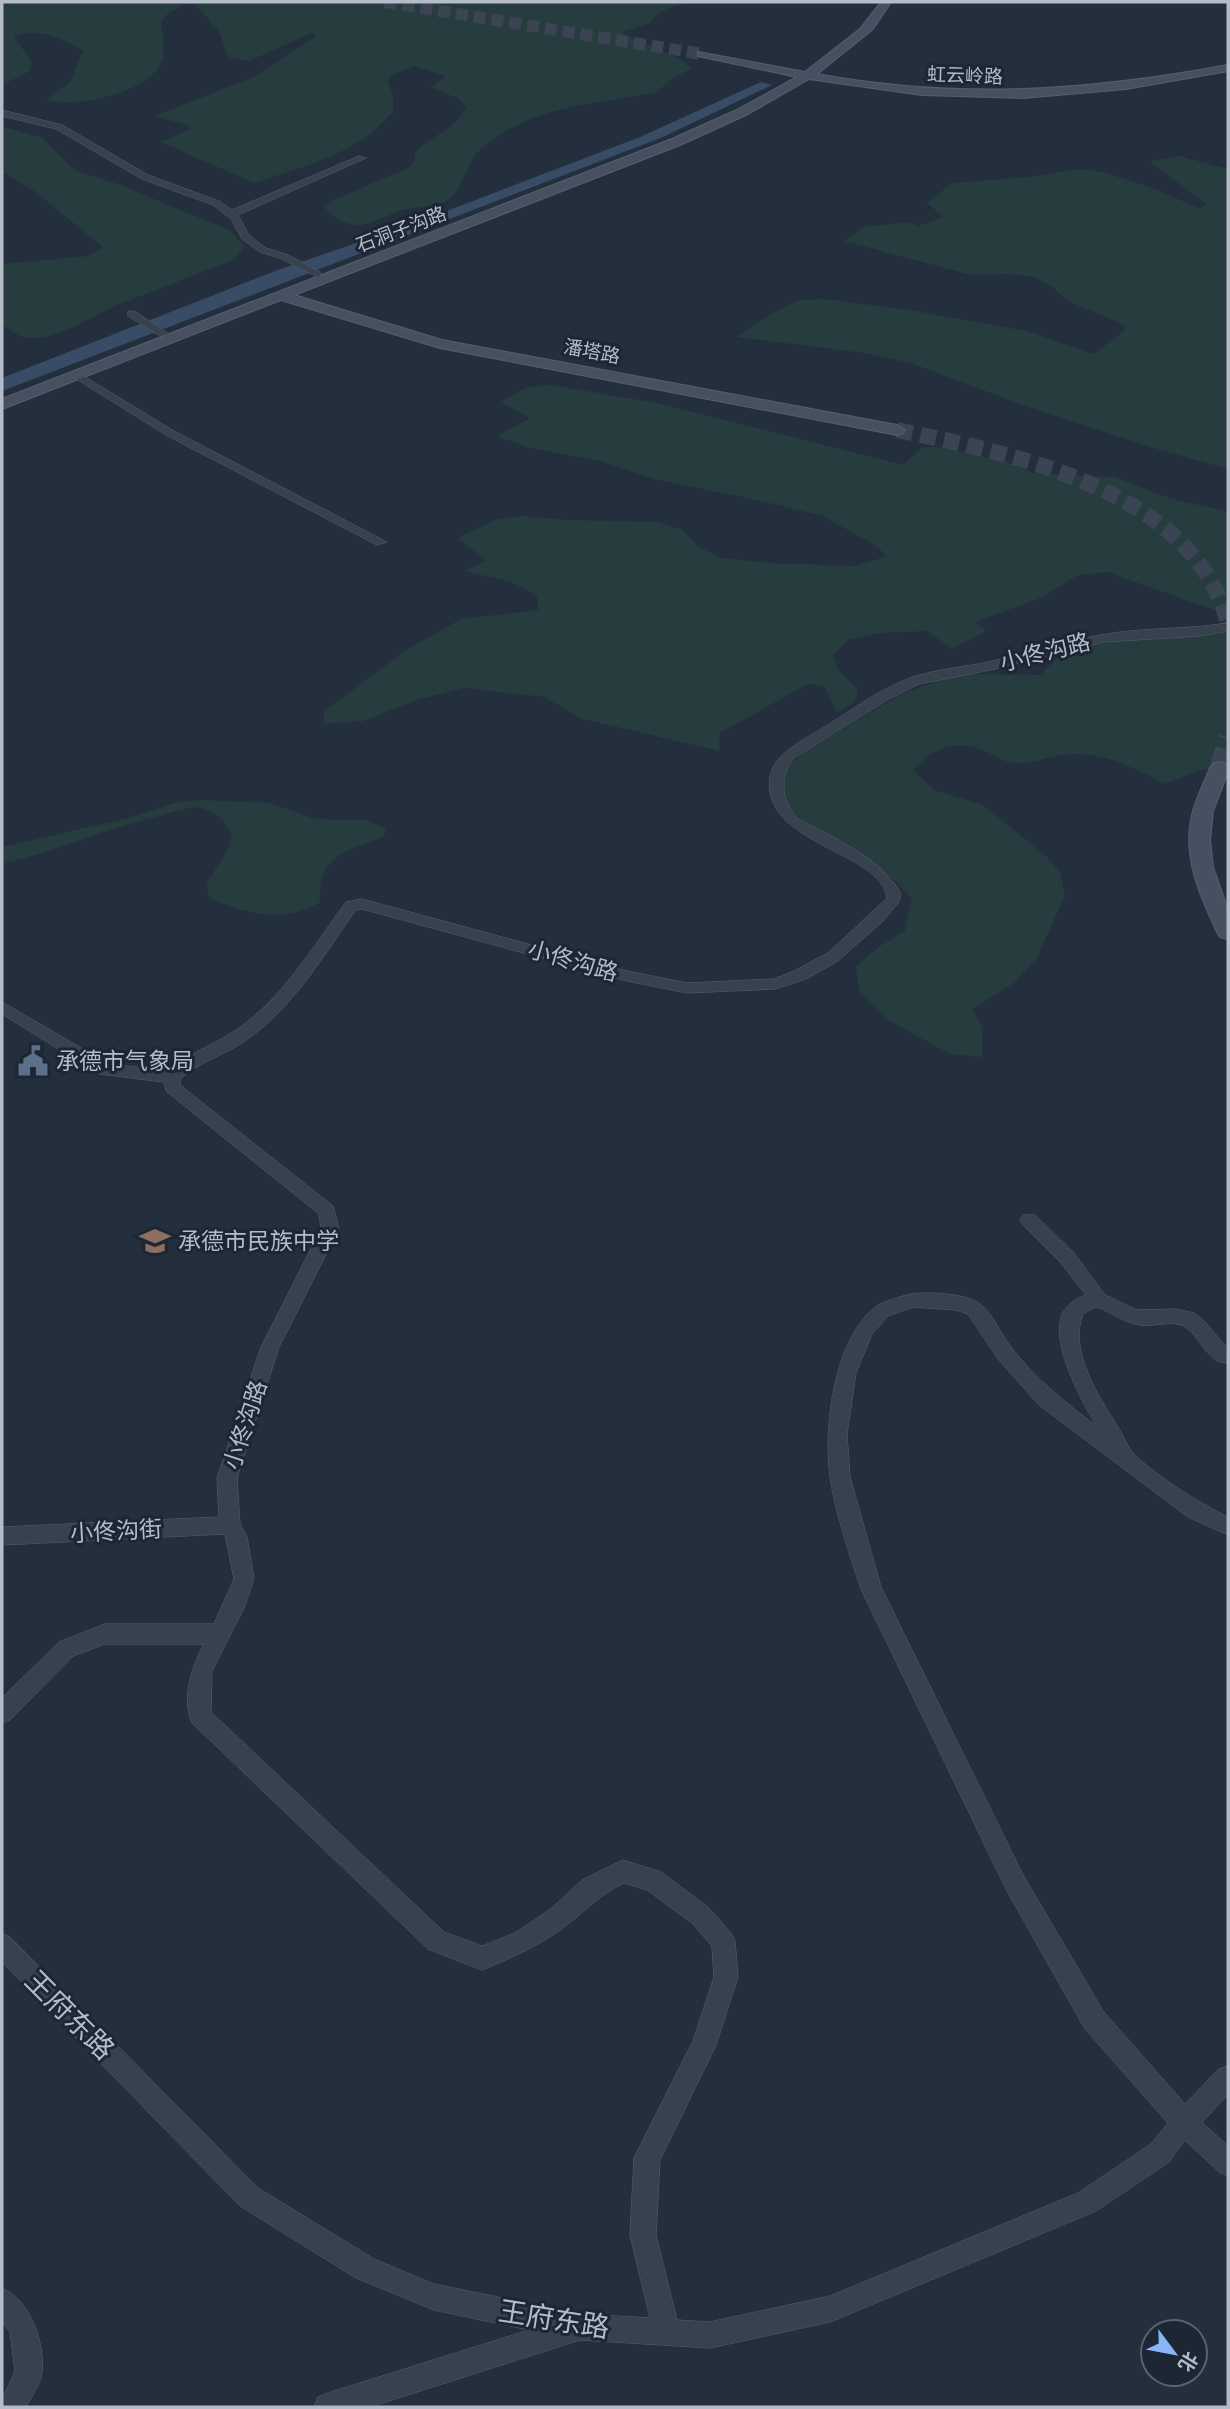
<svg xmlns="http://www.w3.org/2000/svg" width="1230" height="2409" font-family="'PT Sans','Noto Sans SC',sans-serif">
	<rect width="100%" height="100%" fill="#242f3e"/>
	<g fill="#263c3f">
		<path d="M2,2H190L168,13L161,22C162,34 166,49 162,61C150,93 76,108 47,100L71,81L83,51C65,38 35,26 14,37L32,62L30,71L2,85Z"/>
		<path d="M193,2H693C677,5 660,8 651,23L624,31L623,34L681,60L692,68L670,80L657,92C608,102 556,104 511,128C499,135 481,146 473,158C465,171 462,188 449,199C440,206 419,207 408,209C373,217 358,241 325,208L331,201L408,168L415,160V153C430,137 458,127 466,107L459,99L431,87L445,76L415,66L392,75L388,81L393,96V112C354,156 308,165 254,183L161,142L191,129L187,125L155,116L256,76L315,37L314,32L249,61L228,57L219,31Z"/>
		<path d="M2,126L42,138L76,171L118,184L229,230L244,246L235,259C195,275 155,290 115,306C92,316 57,340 30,338C20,338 10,330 2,324V264L89,256L103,247L33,190L2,172Z"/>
		<path d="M1179,156L1228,169V469L1157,449L1031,408L911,363L864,353L737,337L771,314L798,300L825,299L910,310L1027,331L1094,354L1125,330L1126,326L1068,301L1052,287L1035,277L1008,274L971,275L844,241L863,227L908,222L918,226L944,217L927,203L952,183L1031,177L1080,169L1103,172L1158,190L1200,209L1206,204L1149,161Z"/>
		<path d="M551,385L657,403L903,465L923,447H939L1004,461L1034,473L1115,477L1169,498L1228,512V615L1107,572L1078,575L1043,597L975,622L986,631L952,649L928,631L879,633L848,640L833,655L837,669L858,689L855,702L837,713L824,686L808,684L720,733L719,751L580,718L545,697L463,688L417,700L363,721L324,724V711L407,650L461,619L538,610L537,595L511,582L465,571L486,560L457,538L495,520L520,516L569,520L657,522L682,530L700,548L722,558L768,563L855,566L888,556L871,543L823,516L757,500L654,479L601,461L530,448L497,436L530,418L501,402L525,388Z"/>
		<path d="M1228,630V765L1197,771L1165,784C1132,767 1096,748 1057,756C1041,759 1027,766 1009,762C999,760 990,752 980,749C951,740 933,749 913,770L934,790L983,805L1047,857L1060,872L1065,895L1037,958L1014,983L972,1009L982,1027V1057L950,1054L890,1021L859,991L856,966L880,946L905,931L912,899C877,856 831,841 788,809L781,778L800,754L904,693L958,674L1041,675C1045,671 1050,663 1056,660C1099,630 1177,641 1228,630Z"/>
		<path d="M200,800L270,803L315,819L366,820L386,828L384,837C364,844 333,852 323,874C320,881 320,893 320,902C286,924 244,914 209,898L207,882L229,848L232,834C225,821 216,811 200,808C189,806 174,812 163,815C108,828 57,851 2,864V847L129,818L174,803Z"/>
	</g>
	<path fill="#394c67" d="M761,82L772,85L663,137L2,391V378L275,271L426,219L640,137Z"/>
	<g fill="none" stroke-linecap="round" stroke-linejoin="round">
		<path stroke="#3a4453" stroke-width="12" stroke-dasharray="12 6" stroke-linecap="butt" d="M385,2L702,54"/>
		<path stroke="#3a4453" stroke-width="16" stroke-dasharray="16 8" stroke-linecap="butt" d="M897,430C1013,454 1193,489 1228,623"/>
		<g stroke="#3a4453" stroke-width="20" stroke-dasharray="20 10" stroke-linecap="butt">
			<path d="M1227,621L1228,624"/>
			<path d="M1220,768L1228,737"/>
		</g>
		<g stroke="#565f6c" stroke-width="1">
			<g id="street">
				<path d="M2,110L62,125L148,175L219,201L232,210L359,156L366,158L238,215L249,235L266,248L288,255L320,272V276L317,277L282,259L260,252L242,239L231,219L213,205L142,179L56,129L2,116Z"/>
				<path d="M132,311L136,312L169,334L160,336L128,316V312Z"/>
				<path d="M77,372L174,431L387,542L377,545L166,435L73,377L72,375Z"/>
				<path d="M1228,623V631L1199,636L1103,642L995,669L919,684L889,699L795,757C779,776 780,800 798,818C834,839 881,857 901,894L899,902L882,922L838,961L806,979L775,989L687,993L627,981L362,909L356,910C323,956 292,1009 245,1041C224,1055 199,1062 180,1079V1085L333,1206L339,1229L279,1347L237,1478L240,1524L247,1537L254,1579L244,1608L212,1671L211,1712L444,1932L482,1946L515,1933L552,1908L582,1880L623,1860L661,1872L708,1907L731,1933L735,1941L738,1977L716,2045L660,2160L656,2235L677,2320L710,2322L830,2296L1078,2193L1151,2144L1168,2123L1085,2029L1007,1891L861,1589C849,1553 836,1515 830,1477C823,1428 834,1341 874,1308C881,1302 894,1299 903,1296C919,1290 966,1293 980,1304C991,1311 1002,1336 1011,1347C1035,1379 1065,1402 1096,1426C1082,1400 1039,1327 1071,1303C1075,1299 1081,1297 1086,1295L1061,1263L1023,1225L1020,1220L1023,1215H1035L1074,1253L1105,1295L1137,1310L1176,1309L1194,1313L1205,1322L1228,1349V1362C1210,1368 1199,1334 1184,1326C1172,1320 1154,1327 1140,1325C1126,1323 1113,1314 1100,1308L1095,1307L1083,1314C1068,1350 1099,1397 1118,1427C1123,1436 1128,1448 1135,1455C1158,1477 1199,1503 1228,1517V1535L1188,1517L1039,1405L998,1359L968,1314L956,1310L913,1307L888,1316L872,1334L856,1373L847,1434L850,1477L881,1587L1023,1875L1103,2011L1185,2104L1219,2069L1228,2066V2095L1202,2122L1228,2146V2176L1219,2172L1185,2140L1169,2162L1096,2211L830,2322L710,2348L580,2340L370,2407H314L318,2397L328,2393L529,2330L434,2310L356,2278L240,2206L2,1962V1933L10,1937L258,2188L374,2259L434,2284L581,2314L650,2318L630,2235L634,2158L693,2041L714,1977L712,1946L692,1923L647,1890L624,1883C598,1896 590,1907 568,1924C542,1945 513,1957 482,1970L428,1949L192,1723C181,1698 192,1666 204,1644H105L73,1656L10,1720L2,1723V1698L59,1642L105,1624H214L234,1579L225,1534L2,1545V1527L219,1517L217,1478L261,1347L321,1229L319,1214L166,1091L164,1082L99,1074L2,1014V1002L109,1064L169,1071C187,1054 212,1046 233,1032C281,1001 312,948 346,902L362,899L627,971L687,983L774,979L794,971L828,953L887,898C881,854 779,846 770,792C764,759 795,745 818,731C848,713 877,690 910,678C936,669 966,667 993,661C1030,654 1065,641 1101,635C1143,627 1186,630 1228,623Z"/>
				<path d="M2,2288C30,2299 45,2343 42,2372C41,2384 31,2397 26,2407H2V2399L15,2372L10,2332L2,2322Z"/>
			</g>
		</g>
		<g stroke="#565f6c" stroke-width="2">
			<g id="secondary">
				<path d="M881,2H891L873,29L817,74C958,100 1088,91 1228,65V71L1126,89L1023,98L922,95L809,79L748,114L680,145L294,295L442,340L897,425L905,430L903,433L897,435L440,348L281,300L2,409V399L672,139L739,109L797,77L698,56V52L805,72L860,29Z"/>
				<path d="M1220,762L1227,764L1228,772L1213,811L1210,840L1213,867L1228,910V939L1220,937L1217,932C1200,896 1182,855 1192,815C1196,798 1204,783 1210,768L1213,764Z"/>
			</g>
		</g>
		<use href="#street" fill="#38414e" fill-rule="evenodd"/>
		<use href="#secondary" fill="#465061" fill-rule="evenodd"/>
	</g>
	<defs>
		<g id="civic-bare" transform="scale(2.415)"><path d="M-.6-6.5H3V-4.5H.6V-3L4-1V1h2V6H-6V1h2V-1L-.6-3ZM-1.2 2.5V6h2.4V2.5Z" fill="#5c6f8a" stroke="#1d2633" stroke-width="2.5" paint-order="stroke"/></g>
		<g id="school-bare" transform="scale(2.415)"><path d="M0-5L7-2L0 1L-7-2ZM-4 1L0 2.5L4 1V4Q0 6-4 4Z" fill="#8d6e63" stroke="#1d2633" stroke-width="2.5" paint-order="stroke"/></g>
	</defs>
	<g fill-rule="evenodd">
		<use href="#civic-bare" x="33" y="1061"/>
		<use href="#school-bare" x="155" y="1241"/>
	</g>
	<g text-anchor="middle" stroke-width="6" stroke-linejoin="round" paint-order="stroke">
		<g font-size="19" fill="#b4bcc9" stroke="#1d2633">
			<text transform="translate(965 75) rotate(2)" y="7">虹云岭路</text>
			<text transform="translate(401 229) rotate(-21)" y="7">石洞子沟路</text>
			<text transform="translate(592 351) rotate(11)" y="7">潘塔路</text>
		</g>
		<g font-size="23" fill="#b4bcc9" stroke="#1d2633">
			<text transform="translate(1045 652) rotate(-14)" y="8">小佟沟路</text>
			<text transform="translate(573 961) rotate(16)" y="8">小佟沟路</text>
			<text transform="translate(245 1425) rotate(-72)" y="8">小佟沟路</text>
			<text transform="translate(116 1531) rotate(-3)" y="8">小佟沟街</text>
		</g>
		<g font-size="23" fill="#b4bcc9" stroke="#1d2633" text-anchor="start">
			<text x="56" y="1069">承德市气象局</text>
			<text x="178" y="1249">承德市民族中学</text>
		</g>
		<g font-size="28" fill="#b4bcc9" stroke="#1d2633">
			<text transform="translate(70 2015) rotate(45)" y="10">王府东路</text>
			<text transform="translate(554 2319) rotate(9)" y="10">王府东路</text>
		</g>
	</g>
	<rect width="1230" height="2409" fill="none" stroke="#b4bcc9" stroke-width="7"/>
	<g transform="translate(1174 2353) rotate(122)"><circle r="33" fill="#1d2633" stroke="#59626f" stroke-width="2"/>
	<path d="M0-5L12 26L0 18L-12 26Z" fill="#8ab4f8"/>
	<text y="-10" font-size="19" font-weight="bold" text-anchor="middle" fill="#b4bcc9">北</text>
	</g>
</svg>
